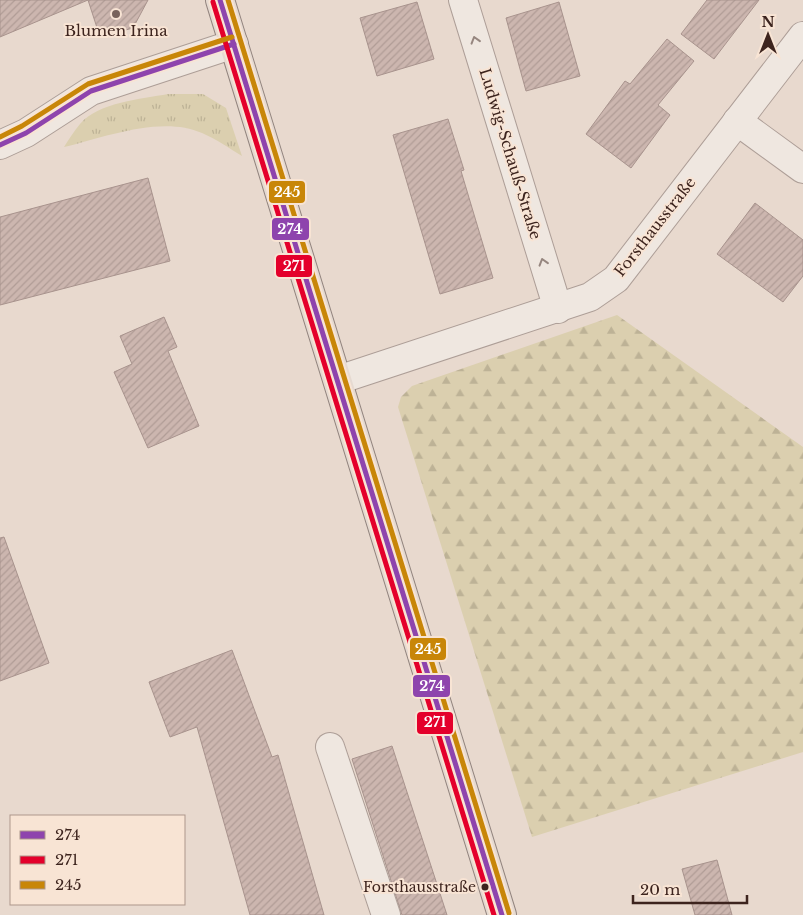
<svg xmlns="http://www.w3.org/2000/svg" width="803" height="915" font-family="'Libre Baskerville',serif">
	<defs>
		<pattern id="grass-tufts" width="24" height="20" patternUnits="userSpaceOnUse" patternTransform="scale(1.25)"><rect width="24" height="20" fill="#dbcfaf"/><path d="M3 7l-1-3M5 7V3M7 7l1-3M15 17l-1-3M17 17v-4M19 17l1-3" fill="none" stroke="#bdb296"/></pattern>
		<pattern id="forest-firs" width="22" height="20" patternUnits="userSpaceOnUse" patternTransform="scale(1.25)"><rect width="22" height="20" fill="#dbcfaf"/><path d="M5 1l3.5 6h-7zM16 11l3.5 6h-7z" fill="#bdb296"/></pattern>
		<pattern id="building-hatch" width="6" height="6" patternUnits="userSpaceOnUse" patternTransform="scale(1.25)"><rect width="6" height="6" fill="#ccb6af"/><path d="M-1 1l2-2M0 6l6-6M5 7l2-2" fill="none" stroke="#b09c96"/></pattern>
	</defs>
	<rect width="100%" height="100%" fill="#e8d9ce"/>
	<path fill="url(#grass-tufts)" d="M168,94H203L226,108L242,156C229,148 216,139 202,133C162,115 105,137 64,147C69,139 74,131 80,124C99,102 141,99 168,94Z"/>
	<path fill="url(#forest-firs)" d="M617,315L803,447V752L532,837L398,407L401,397L412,386Z"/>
	<g fill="url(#building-hatch)" stroke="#a8938d">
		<path d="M0,0H88L0,37Z"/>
		<path d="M88,0H148L133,28L100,37Z"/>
		<path d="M707,0H759L714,59L681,34Z"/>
		<path d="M417,2L434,59L377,76L360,18Z"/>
		<path d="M559,2L580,76L526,91L506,18Z"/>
		<path d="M667,39L694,61L658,105L670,115L631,168L586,134L625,81L630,84Z"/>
		<path d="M448,119L464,170L461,171L493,278L440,294L393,135Z"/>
		<path d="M148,178L170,261L0,305V217Z"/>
		<path d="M755,203L803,240V276L783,302L717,254Z"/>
		<path d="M164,317L177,347L168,351L199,426L148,448L114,372L132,364L120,336Z"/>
		<path d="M4,537L49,663L0,681V538Z"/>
		<path d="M232,650L272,757L278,755L324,915H250L197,727L170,737L149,682Z"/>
		<path d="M392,746L447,915H402L352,759Z"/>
		<path d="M717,860L732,915H695L682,869Z"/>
	</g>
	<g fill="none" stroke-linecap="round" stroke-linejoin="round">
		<g stroke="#ad9e97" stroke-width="30">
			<g id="minor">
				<path d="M463,0L558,309"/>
				<path d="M737,121L803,169"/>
				<path d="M0,145L26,133L91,91L234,44"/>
				<path d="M338,380L590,297L616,279L803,36"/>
				<path d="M330,747L386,915"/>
			</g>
		</g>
		<g stroke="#92847e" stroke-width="30">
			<path id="major" d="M220,0L502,915"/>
		</g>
		<use href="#minor" stroke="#efe7e0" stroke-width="28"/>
		<use href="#major" stroke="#e6dad1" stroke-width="28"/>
		<g stroke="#f8e4d4" stroke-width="9">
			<g id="bus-1">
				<path d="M220,0L502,915"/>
				<path d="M0,145L26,133L91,91L234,44"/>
			</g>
		</g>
		<g stroke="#f8e4d4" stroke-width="9">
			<path id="bus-2" d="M213,2L494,915"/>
		</g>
		<g stroke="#f8e4d4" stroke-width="9">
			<g id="bus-3">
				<path d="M228,0L509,913"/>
				<path d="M0,137L22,126L88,84L232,37"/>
			</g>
		</g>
		<use href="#bus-1" stroke="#8e44ad" stroke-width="5"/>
		<use href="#bus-2" stroke="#e4002b" stroke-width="5"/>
		<use href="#bus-3" stroke="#c88608" stroke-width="5"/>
	</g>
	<defs><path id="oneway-chevron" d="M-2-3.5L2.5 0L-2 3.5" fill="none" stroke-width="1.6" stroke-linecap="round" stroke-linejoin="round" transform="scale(1.25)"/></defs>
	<g stroke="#96867f">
		<use href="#oneway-chevron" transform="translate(475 40) rotate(-107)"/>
		<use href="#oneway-chevron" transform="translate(543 262) rotate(-107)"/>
	</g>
	<circle fill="#79635c" stroke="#f8e4d4" stroke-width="2" cx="116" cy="14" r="5"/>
	<circle fill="#3d241e" stroke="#f8e4d4" stroke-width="2" cx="485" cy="887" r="4.5"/>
	<g text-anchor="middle" stroke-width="4" stroke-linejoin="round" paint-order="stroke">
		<g font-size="14" fill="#3d241e" stroke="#f8e4d4" text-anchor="end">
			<text x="476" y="892">Forsthausstraße</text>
		</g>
		<g font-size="15" fill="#3d241e" stroke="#f8e4d4">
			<text x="116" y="36">Blumen Irina</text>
		</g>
		<g font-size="15" fill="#3d241e" stroke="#f8e4d4">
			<text transform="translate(510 154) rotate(73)" y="5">Ludwig-Schauß-Straße</text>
			<text transform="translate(655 227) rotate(-52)" y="5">Forsthausstraße</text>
		</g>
	</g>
	<g stroke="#f8e4d4" stroke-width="2">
		<rect x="268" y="180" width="38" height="24" rx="5" fill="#c88608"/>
		<rect x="271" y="217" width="39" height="24" rx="5" fill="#8e44ad"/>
		<rect x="275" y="254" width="38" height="24" rx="5" fill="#e4002b"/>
		<rect x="409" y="637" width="38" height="24" rx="5" fill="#c88608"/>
		<rect x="412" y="674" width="39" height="24" rx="5" fill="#8e44ad"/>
		<rect x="416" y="711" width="38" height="24" rx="5" fill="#e4002b"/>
	</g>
	<g font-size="14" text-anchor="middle" font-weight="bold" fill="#fff">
		<text x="287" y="197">245</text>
		<text x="290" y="234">274</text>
		<text x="294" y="271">271</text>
		<text x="428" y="654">245</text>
		<text x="432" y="691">274</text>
		<text x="435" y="727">271</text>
	</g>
	<rect x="10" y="815" width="175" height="90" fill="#f8e4d4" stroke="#ad978b"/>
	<rect x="20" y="831" width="25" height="8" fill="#8e44ad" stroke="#ad978b"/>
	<text x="55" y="840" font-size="15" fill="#3d241e">274</text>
	<rect x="20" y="856" width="25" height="8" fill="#e4002b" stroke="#ad978b"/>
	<text x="55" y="865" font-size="15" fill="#3d241e">271</text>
	<rect x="20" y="881" width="25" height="8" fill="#c88608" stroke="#ad978b"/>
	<text x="55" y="890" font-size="15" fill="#3d241e">245</text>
	<g transform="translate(768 35)" stroke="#f8e4d4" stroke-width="4" paint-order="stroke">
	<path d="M0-4L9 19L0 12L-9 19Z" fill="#3d241e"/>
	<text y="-8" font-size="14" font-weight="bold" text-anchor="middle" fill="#3d241e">N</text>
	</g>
	<path d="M633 895v8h114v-8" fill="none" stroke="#3d241e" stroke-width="2.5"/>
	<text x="640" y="895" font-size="15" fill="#3d241e" stroke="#f8e4d4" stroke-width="4" paint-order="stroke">20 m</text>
</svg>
